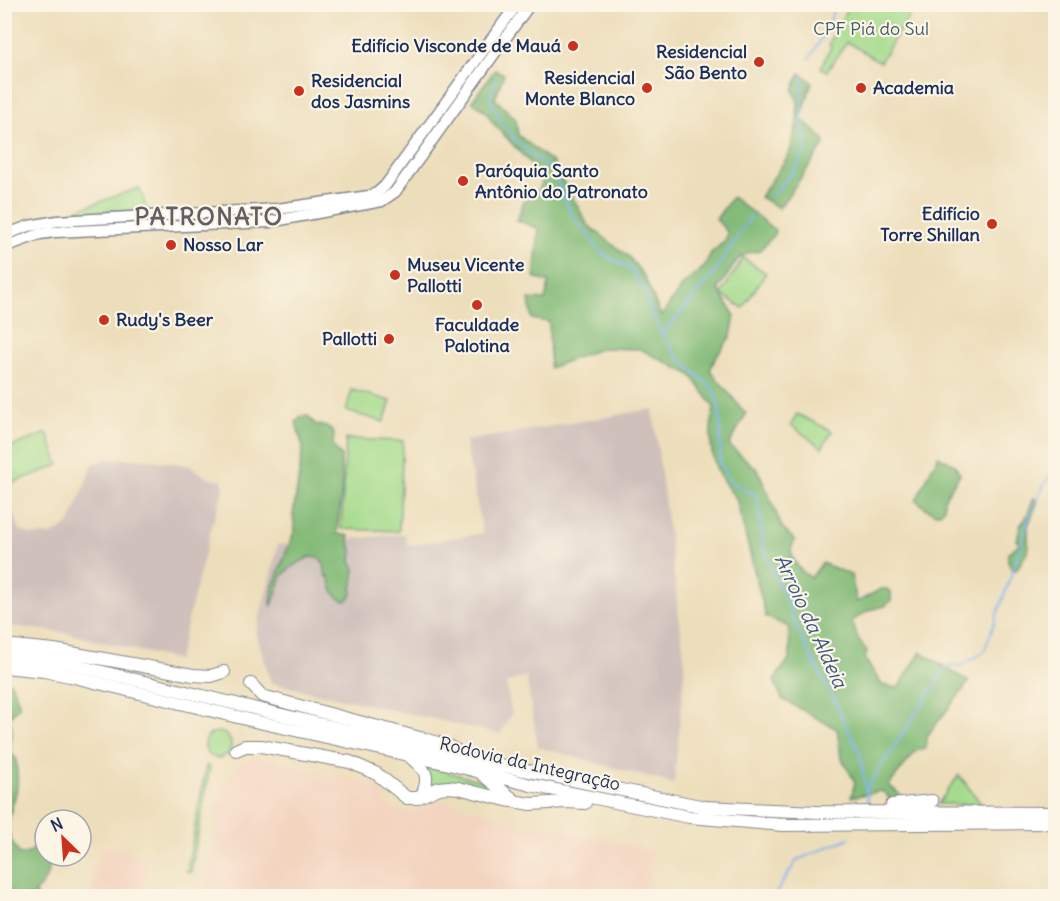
<svg xmlns="http://www.w3.org/2000/svg" width="1060" height="901" font-family="Delius,sans-serif">
	<rect width="100%" height="100%" fill="#fcf5e5"/>
	<filter id="ink" filterUnits="userSpaceOnUse"><feTurbulence type="fractalNoise" baseFrequency=".0167" numOctaves="2"/><feDisplacementMap in="SourceGraphic" scale="12" xChannelSelector="R" yChannelSelector="G"/><feConvolveMatrix kernelMatrix="1 2 1 2 8 2 1 2 1" color-interpolation-filters="sRGB"/></filter>
	<filter id="wash" filterUnits="userSpaceOnUse"><feTurbulence type="fractalNoise" baseFrequency=".008" numOctaves="4" result="noise"/><feDisplacementMap in="SourceGraphic" scale="24" xChannelSelector="R" yChannelSelector="G"/><feGaussianBlur stdDeviation="1.35" result="paint"/><feColorMatrix in="noise" values="0 0 0 0 0 0 0 0 0 0 0 0 0 0 0 0 0 1.4 0 .05"/><feComposite in="paint" operator="in"/></filter>
	<g filter="url(#wash)">
		<rect width="100%" height="100%" fill="#eddebb"/>
		<g fill="#f3d4bf">
			<path d="M1028,686L1055,711V714L1044,727L1020,703Z"/>
			<path d="M257,757L370,783L378,789L385,796V806L410,812L420,809L440,800L519,821L525,828L536,824L655,851L644,896H204L212,856L218,795L238,764Z"/>
			<path d="M101,846L150,857L139,896H90Z"/>
		</g>
		<g fill="#cfc0bb">
			<path d="M653,409L685,664L674,784L538,747L526,676L506,683L512,713L500,734L271,683L256,632L278,545L405,534L407,546L483,533L465,441Z"/>
			<path d="M107,459H144L188,465L208,478L222,480L224,488L212,525L178,660L65,633L5,625V505H11L20,530L30,535H52L70,523L93,464Z"/>
		</g>
		<g fill="#a5db8c" stroke="#608575" stroke-width="1.5">
			<path d="M849,5H916L880,62L847,42L827,71L821,68L831,47L829,44Z"/>
			<path d="M139,188L147,209L65,214Z"/>
			<path d="M743,258L766,273L743,308L721,294Z"/>
			<path d="M352,390L391,401L384,422L346,411Z"/>
			<path d="M797,414L832,431L822,448L791,425Z"/>
			<path d="M47,433L59,465L5,486V449Z"/>
			<path d="M346,439L403,441L399,531L341,529Z"/>
			<circle cx="218" cy="745" r="13"/>
			<path d="M206,766L210,767L191,872H187Z"/>
			<path d="M427,767L487,782L494,791C469,786 456,779 430,786Z"/>
			<path d="M959,775L982,805L938,804Z"/>
		</g>
		<g fill="#84bb78" stroke="#50756b" stroke-width="1.5">
			<path d="M495,70L504,74L495,99L516,119L518,135L553,163L588,225L629,257L644,276L661,316L683,285L704,267L711,253L726,240L727,232L716,219L732,197L775,230L774,235L759,251L748,253L738,259L718,289L735,316L731,336L716,357L710,370L746,414L729,445L758,470L782,527L795,541C784,554 800,571 811,578L822,563L851,575L857,602L881,589H887L891,592V601L885,606L869,610L852,621L859,641L867,651L865,659L882,685L898,688L921,652L969,682L927,736L926,749L916,751L889,785L905,799L893,802L882,791L851,797L855,782L841,757L837,729L782,699L774,680L790,658L789,627L766,617L736,498C710,469 707,445 714,407L691,375L640,349L602,348L550,368L549,322L532,319L529,299L545,300L549,283L534,277L539,229L517,220L524,201C536,198 541,189 543,177L492,122L487,113L472,101Z"/>
			<path d="M800,73L812,82L801,119L824,140L825,144L779,208L760,197L789,155L797,123L798,102L793,90Z"/>
			<path d="M301,416H308L315,424L330,428L334,434L333,446L341,456L342,488L337,534L349,536V543L352,549L351,562L355,569L351,597L346,601C333,597 332,589 329,577H326L324,564L319,558L309,557L291,567L282,576L272,606L271,603L273,586L295,530L293,516L303,448L296,422Z"/>
			<path d="M938,456L955,465L960,474L944,499V508L940,513H935L927,509L916,500Z"/>
			<path d="M1034,498L1038,501L1028,526V551L1016,570H1012L1008,562V553L1020,543L1017,541L1020,525L1025,520Z"/>
			<path d="M5,681L11,683L20,705L9,717C10,721 12,727 12,731C12,741 5,751 16,758C17,771 19,784 15,797C7,821 3,832 20,855L28,853L37,847L45,850V856H48C50,873 46,882 34,893L37,896H5Z"/>
		</g>
		<g fill="none" stroke-linecap="round" stroke-linejoin="round">
			<g stroke="#81b4ee" stroke-width="2">
				<path d="M809,59L828,28L835,4"/>
				<path d="M495,80L490,98L500,119L517,142L554,174L571,213L602,253L631,269L645,291L651,312L662,334L677,356L713,389L720,410V464L731,482L757,496L764,551L785,597L796,627L836,704L860,755L868,802"/>
				<path d="M771,196L793,172L806,149L802,119L803,77"/>
				<path d="M662,334L712,276L751,216"/>
				<path d="M867,788L948,665L961,666L984,652L1014,567L1031,511L1056,462"/>
				<path d="M774,896L797,860L849,838"/>
			</g>
		</g>
	</g>
	<g filter="url(#ink)">
		<g fill="none" stroke-linecap="round" stroke-linejoin="round">
			<g stroke="#84868c" stroke-width="13">
				<g id="secondary">
					<path d="M4,235L29,226L57,221L277,209L369,196L377,193L385,186L517,4"/>
					<path d="M4,247L40,234L55,232L269,222L382,201L395,192L530,4"/>
				</g>
			</g>
			<g stroke="#84868c" stroke-width="14">
				<g id="trunk">
					<path d="M4,645L54,650L193,675L211,676L224,672"/>
					<path d="M4,655L65,663L445,754L705,807L818,812L1056,813"/>
					<path d="M4,667L44,671L70,676L254,721L449,764L531,785L689,817L783,825L1056,823"/>
					<path d="M251,684L262,696L446,745L463,754"/>
					<path d="M236,750L245,746H261L350,762L377,774L407,798H417L439,788L448,787L458,788L506,800L531,804L566,802L585,803"/>
					<path d="M409,756C425,769 431,775 422,795"/>
					<path d="M482,774L515,801"/>
					<path d="M892,805L932,801"/>
				</g>
			</g>
			<use href="#secondary" stroke="#fff" stroke-width="10"/>
			<use href="#trunk" stroke="#fff" stroke-width="12"/>
		</g>
	</g>
	<g fill="#c8321e" stroke="#fcf5e5" stroke-width="2">
		<circle cx="573" cy="46" r="6"/>
		<circle cx="759" cy="62" r="6"/>
		<circle cx="647" cy="88" r="6"/>
		<circle cx="861" cy="88" r="6"/>
		<circle cx="299" cy="91" r="6"/>
		<circle cx="463" cy="181" r="6"/>
		<circle cx="992" cy="224" r="6"/>
		<circle cx="171" cy="245" r="6"/>
		<circle cx="395" cy="275" r="6"/>
		<circle cx="477" cy="305" r="6"/>
		<circle cx="104" cy="320" r="6"/>
		<circle cx="389" cy="339" r="6"/>
	</g>
	<g text-anchor="middle" stroke-width="4.5" stroke-linejoin="round" paint-order="stroke">
		<g font-size="18" fill="#3e5a6a" stroke="#fcf5e5">
			<text x="871" y="35">CPF Piá do Sul</text>
		</g>
		<g font-size="18" font-weight="bold" fill="#1b2f5e" stroke="#fcf5e5" text-anchor="start">
			<text x="561" y="52" text-anchor="end">Edifício Visconde de Mauá</text>
			<text x="747" y="58" text-anchor="end">Residencial<tspan x="747" dy="21">São Bento</tspan></text>
			<text x="635" y="84" text-anchor="end">Residencial<tspan x="635" dy="21">Monte Blanco</tspan></text>
			<text x="311" y="87">Residencial<tspan x="311" dy="21">dos Jasmins</tspan></text>
			<text x="873" y="94">Academia</text>
			<text x="475" y="177">Paróquia Santo<tspan x="475" dy="21">Antônio do Patronato</tspan></text>
			<text x="980" y="220" text-anchor="end">Edifício<tspan x="980" dy="21">Torre Shillan</tspan></text>
			<text x="183" y="251">Nosso Lar</text>
			<text x="407" y="271">Museu Vicente<tspan x="407" dy="21">Pallotti</tspan></text>
			<text x="116" y="326">Rudy's Beer</text>
			<text x="477" y="331" text-anchor="middle">Faculdade<tspan x="477" dy="21">Palotina</tspan></text>
			<text x="377" y="345" text-anchor="end">Pallotti</text>
		</g>
		<g font-size="18" fill="#1b2f5e" stroke="#fcf5e5">
			<text transform="translate(530 764) rotate(13)" y="6">Rodovia da Integração</text>
		</g>
		<g font-size="20" font-style="italic" fill="#3a5789" stroke="#fcf5e5">
			<text transform="translate(811 621) rotate(65)" y="7">Arroio da Aldeia</text>
		</g>
		<g font-size="24" font-weight="bold" letter-spacing="1.5" fill="#625e67" stroke="#fcf5e5">
			<text x="209" y="225">PATRONATO</text>
		</g>
	</g>
	<rect width="1060" height="901" fill="none" stroke="#fcf5e5" stroke-width="24"/>
	<g transform="translate(63 838) rotate(335)"><circle r="28" fill="#fcf5e5" stroke="#a2a6af" stroke-width="1.5"/>
	<path d="M0-4.5L10 22L0 15L-10 22Z" fill="#c8321e"/>
	<text y="-9" font-size="16" font-weight="bold" text-anchor="middle" fill="#1b2f5e">N</text>
	</g>
</svg>
